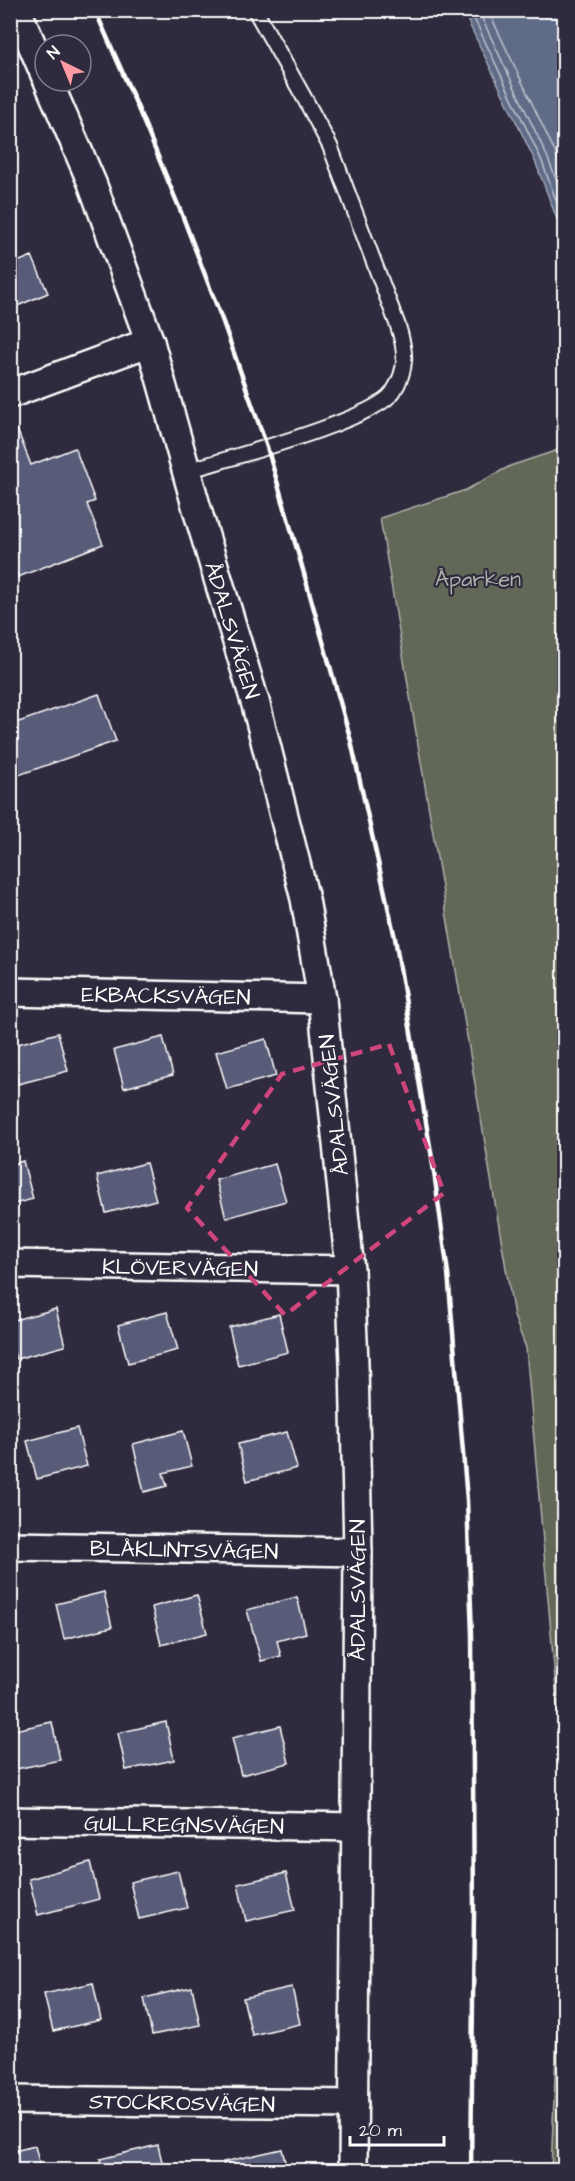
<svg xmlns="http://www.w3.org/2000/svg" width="575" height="2181" font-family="'Architects Daughter',sans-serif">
	<rect width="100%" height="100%" fill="#2f2a3d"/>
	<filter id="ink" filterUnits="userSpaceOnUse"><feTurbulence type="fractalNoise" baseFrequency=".0167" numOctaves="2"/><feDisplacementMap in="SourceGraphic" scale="12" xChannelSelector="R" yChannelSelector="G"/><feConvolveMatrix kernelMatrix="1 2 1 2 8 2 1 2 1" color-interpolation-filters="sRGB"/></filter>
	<g filter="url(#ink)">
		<g fill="#626759" stroke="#b0b3ac" stroke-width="1.5">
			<path d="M564,448V1781L526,1348L514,1316L380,518L466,490L510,466Z"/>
			<path d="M564,1866V2170H551Z"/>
		</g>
		<path fill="#606c87" stroke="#a0a7b7" stroke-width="1.5" d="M463,11H564V238L535,161Z"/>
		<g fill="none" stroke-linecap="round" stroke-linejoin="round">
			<g stroke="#bfc4cf" stroke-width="1.5">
				<path d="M470,10L541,159L564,222"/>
				<path d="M478,10L547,156L564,200"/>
				<path d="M488,10L555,152L564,175"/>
			</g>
		</g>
		<g fill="#585b78" stroke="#fff" stroke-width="1.5">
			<path d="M32,256L48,293L10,309V265Z"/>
			<path d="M17,429L31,465L75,448L95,501L87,504L103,544L18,577L10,558V431Z"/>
			<path d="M99,694L116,741L10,778V725Z"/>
			<path d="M58,1033L68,1071L18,1084L10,1046Z"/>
			<path d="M163,1037L173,1075L124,1088L114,1050Z"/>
			<path d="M266,1039L276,1076L227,1089L216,1052Z"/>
			<path d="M23,1161L33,1199L10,1205V1165Z"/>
			<path d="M146,1163L156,1200L106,1213L97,1176Z"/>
			<path d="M275,1164L286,1201L226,1218L216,1180Z"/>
			<path d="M56,1309L65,1346L16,1359L10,1340V1321Z"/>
			<path d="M167,1312L178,1350L128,1363L118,1325Z"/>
			<path d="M279,1314L288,1352L238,1365L229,1327Z"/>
			<path d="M77,1428L87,1466L37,1479L27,1441Z"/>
			<path d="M183,1431L192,1466L163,1473L167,1486L144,1492L133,1444Z"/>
			<path d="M287,1432L297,1468L247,1481L238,1444Z"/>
			<path d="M104,1592L112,1627L64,1639L56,1604Z"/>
			<path d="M197,1595L207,1633L161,1645L152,1607Z"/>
			<path d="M297,1597L306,1633L277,1641L281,1656L261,1661L247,1610Z"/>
			<path d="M10,1603L18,1629L10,1631Z"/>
			<path d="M52,1722L60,1760L11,1770L10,1731Z"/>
			<path d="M166,1722L174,1760L126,1770L118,1733Z"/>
			<path d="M280,1726L289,1763L241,1775L232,1738Z"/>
			<path d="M90,1862L99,1899L38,1915L29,1879Z"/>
			<path d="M178,1871L187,1908L139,1919L130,1882Z"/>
			<path d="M286,1873L295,1910L246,1921L238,1884Z"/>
			<path d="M93,1983L101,2020L53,2031L44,1994Z"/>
			<path d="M192,1987L200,2025L152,2035L144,1998Z"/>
			<path d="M292,1987L300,2024L252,2035L243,1998Z"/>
			<path d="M158,2145L164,2170H103L100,2159Z"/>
			<path d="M35,2146L41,2170H10V2152Z"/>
			<path d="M282,2149L287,2170H225L223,2162Z"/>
		</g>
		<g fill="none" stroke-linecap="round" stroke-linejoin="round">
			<g stroke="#fff" stroke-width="18">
				<path id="service" d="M187,471C225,459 375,420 393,392C408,369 406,351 398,326L330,146L306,101L255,10"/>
			</g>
			<g stroke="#fff" stroke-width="32">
				<g id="minor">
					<path d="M17,10L45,75"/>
					<path d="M48,81L92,183L150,342L199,516L256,705L305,899L322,999L350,1270L354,1363L358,1552L353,2170"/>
					<path d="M10,394L150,342"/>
					<path d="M10,992L322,999"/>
					<path d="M10,1264L350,1270"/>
					<path d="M10,1546L358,1552"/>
					<path d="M10,1821L357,1827"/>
					<path d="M10,2100L354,2104"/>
				</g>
			</g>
			<use href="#service" stroke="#2f2a3d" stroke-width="14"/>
			<use href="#minor" stroke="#2f2a3d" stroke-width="27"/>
			<path stroke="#fff" stroke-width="4.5" d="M95,10L135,101L181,212L223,322L267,447L301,563L351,741L395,938L432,1158L448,1273L467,1500L472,1635L474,1914L471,2170"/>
		</g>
	</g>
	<path fill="none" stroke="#ce467c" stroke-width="4.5" stroke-dasharray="12 8" stroke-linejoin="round" d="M389,1044L444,1193L285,1315L187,1208L282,1074Z"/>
	<g text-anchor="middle" stroke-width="4.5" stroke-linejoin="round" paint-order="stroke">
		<g font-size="22" fill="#b0b3ac" stroke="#2f2a3d">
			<text x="478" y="586">Åparken</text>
		</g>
		<g font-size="22" fill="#fff" stroke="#2f2a3d">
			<text transform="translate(233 630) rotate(73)" y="8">ÅDALSVÄGEN</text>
			<text transform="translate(166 995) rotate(1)" y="8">EKBACKSVÄGEN</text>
			<text transform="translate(333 1105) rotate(-96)" y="8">ÅDALSVÄGEN</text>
			<text transform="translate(180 1267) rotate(1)" y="8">KLÖVERVÄGEN</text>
			<text transform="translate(184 1549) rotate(1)" y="8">BLÅKLINTSVÄGEN</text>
			<text transform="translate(357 1590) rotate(-90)" y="8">ÅDALSVÄGEN</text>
			<text transform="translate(184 1824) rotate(1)" y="8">GULLREGNSVÄGEN</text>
			<text transform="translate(182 2102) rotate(1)" y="8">STOCKROSVÄGEN</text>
		</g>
	</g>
	<rect width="575" height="2181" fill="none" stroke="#2f2a3d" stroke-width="36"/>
	<rect x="18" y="18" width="539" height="2145" fill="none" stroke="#fff" stroke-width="2" filter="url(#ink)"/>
	<g transform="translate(63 63) rotate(317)"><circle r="28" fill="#2f2a3d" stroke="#827f8b" stroke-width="1.5"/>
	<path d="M0-4.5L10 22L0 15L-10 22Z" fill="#ff9aa2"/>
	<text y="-9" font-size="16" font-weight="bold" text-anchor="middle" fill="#ffffff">N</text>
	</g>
	<path d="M350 2136v9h94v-9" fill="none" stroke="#ffffff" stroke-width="3"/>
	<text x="359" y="2136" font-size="18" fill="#ffffff" stroke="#2f2a3d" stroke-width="4.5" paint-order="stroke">20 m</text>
</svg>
